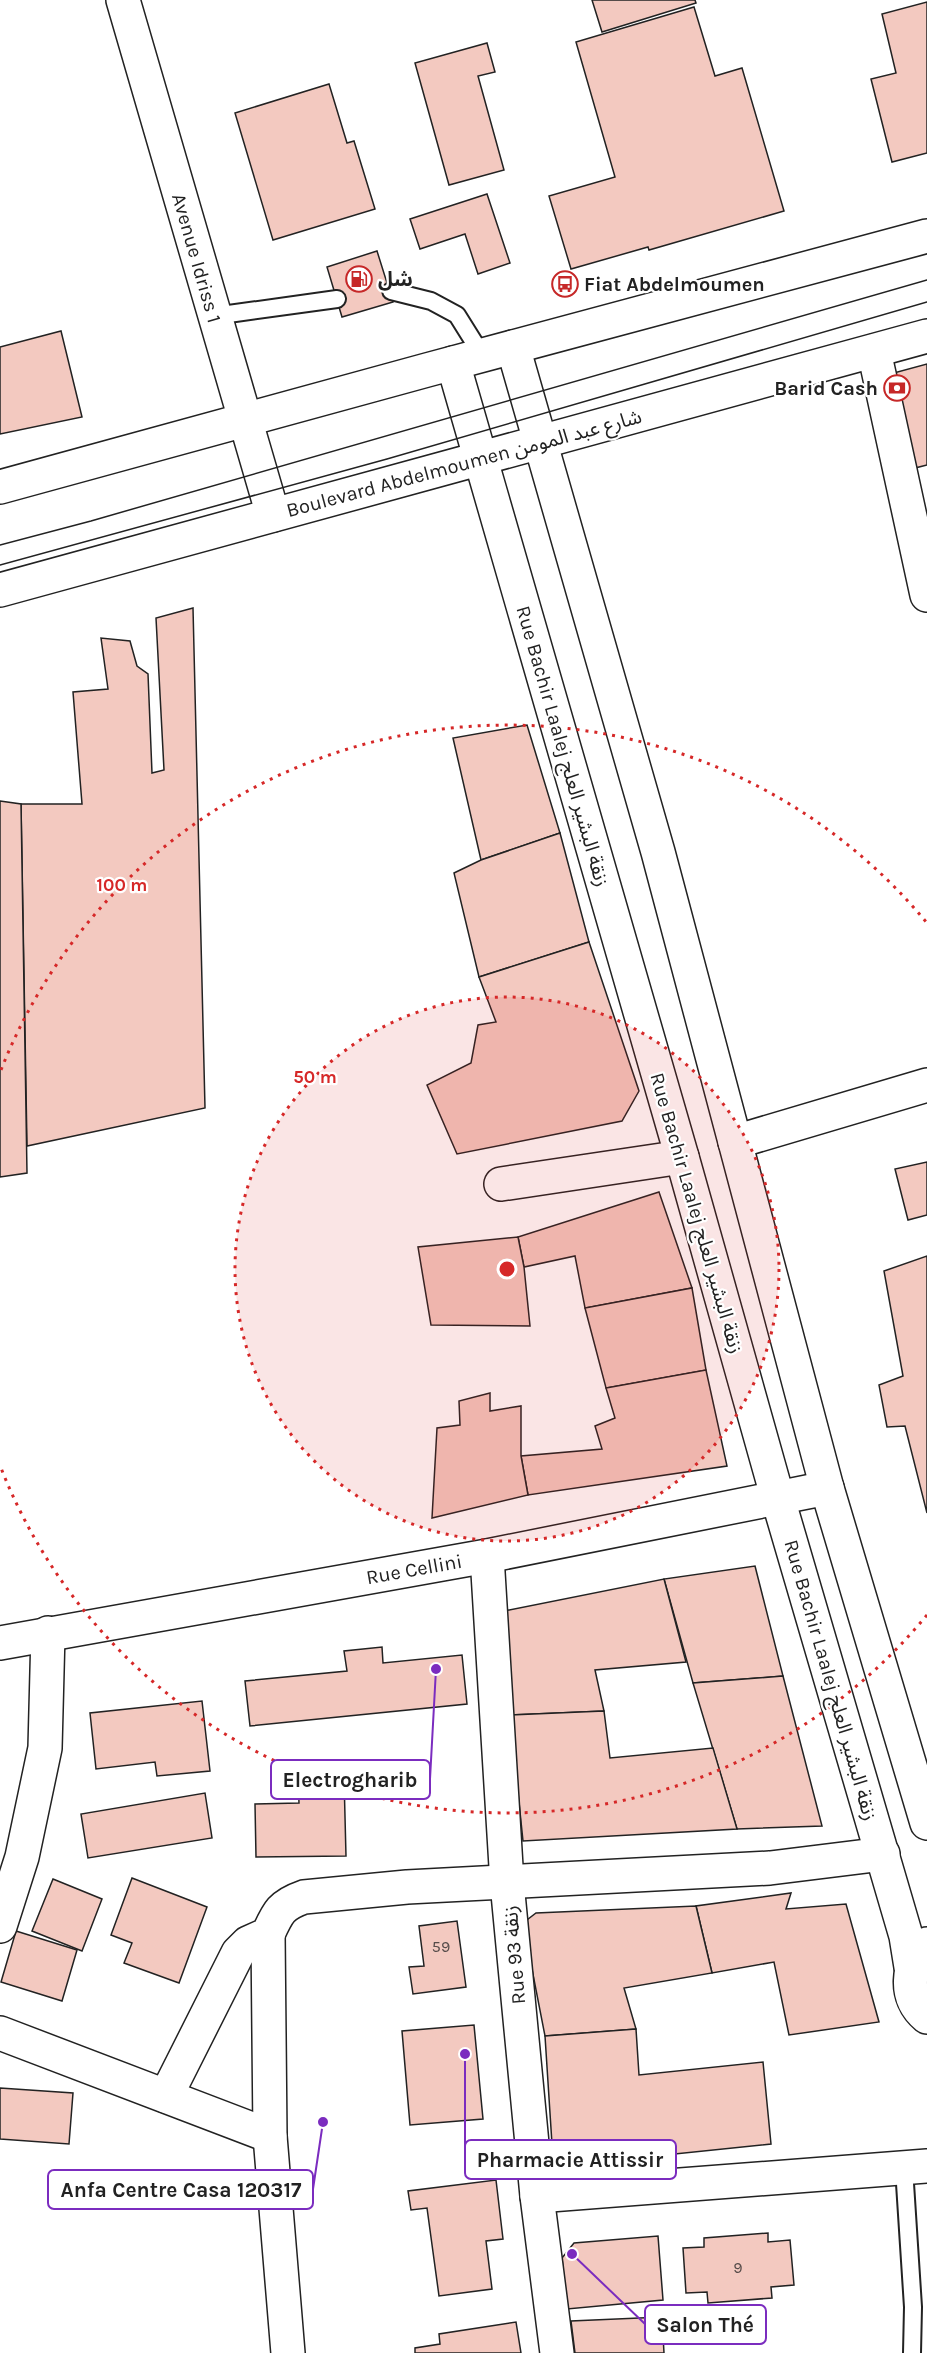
<svg xmlns="http://www.w3.org/2000/svg" width="927" height="2353" font-family="Karla,'Noto Sans Arabic',sans-serif">
	<rect width="100%" height="100%" fill="#fff"/>
	<g fill="#f3c9c0" stroke="#222" stroke-width="1.5">
		<path d="M592,0H695L696,3L602,32Z"/>
		<path d="M927,2V153L892,162L871,79L896,73L882,14Z"/>
		<path d="M694,7L715,76L742,68L784,211L649,250L648,247L571,269L549,196L615,177L576,42Z"/>
		<path d="M487,43L495,72L478,76L504,170L449,185L415,63Z"/>
		<path d="M329,84L347,143L354,141L375,209L273,240L235,113Z"/>
		<path d="M487,194L510,263L478,274L465,234L420,249L410,219Z"/>
		<path d="M377,251L393,302L342,317L327,267Z"/>
		<path d="M61,331L82,417L0,434V347Z"/>
		<path d="M927,364V465L915,468L890,374Z"/>
		<path d="M193,608L205,1108L27,1146L21,804H82L73,692L108,689L101,638L130,641L137,666L148,674L152,773L164,770L156,618Z"/>
		<path d="M527,725L560,833L481,860L453,738Z"/>
		<path d="M0,801L21,804L27,1173L0,1177Z"/>
		<path d="M560,833L589,942L479,977L454,873L481,860Z"/>
		<path d="M589,942L639,1091L622,1121L457,1154L427,1085L471,1063L478,1025L496,1022L479,977Z"/>
		<path d="M927,1162V1215L908,1220L895,1169Z"/>
		<path d="M659,1192L692,1288L585,1308L575,1256L524,1267L518,1237Z"/>
		<path d="M518,1237L524,1267L530,1326L431,1325L418,1247Z"/>
		<path d="M927,1256V1513L905,1426L887,1427L879,1385L903,1376L884,1271Z"/>
		<path d="M692,1288L706,1370L606,1388L585,1308Z"/>
		<path d="M706,1370L727,1466L528,1495L521,1456L602,1449L595,1426L615,1418L606,1388Z"/>
		<path d="M490,1393V1411L521,1406V1456L528,1495L432,1518L437,1428L460,1425L459,1401Z"/>
		<path d="M755,1566L783,1676L693,1683L664,1579Z"/>
		<path d="M664,1579L686,1662L595,1670L604,1711L510,1715L504,1611Z"/>
		<path d="M382,1647L383,1663L462,1655L467,1704L250,1726L245,1681L347,1671L344,1651Z"/>
		<path d="M783,1676L822,1826L737,1829L693,1683Z"/>
		<path d="M202,1701L210,1771L157,1776L155,1762L96,1769L90,1713Z"/>
		<path d="M604,1711L610,1758L713,1748L737,1829L523,1841L510,1715Z"/>
		<path d="M344,1777L346,1856L256,1857L255,1804L299,1803L298,1778Z"/>
		<path d="M205,1793L212,1838L88,1858L81,1814Z"/>
		<path d="M132,1878L207,1907L179,1983L124,1963L132,1943L111,1935Z"/>
		<path d="M53,1879L102,1899L82,1951L32,1931Z"/>
		<path d="M791,1893L786,1909L846,1904L879,2022L789,2035L774,1962L712,1973L696,1906Z"/>
		<path d="M696,1906L712,1973L624,1988L636,2029L545,2036L523,1923L536,1913Z"/>
		<path d="M457,1921L466,1987L413,1994L409,1967L424,1966L419,1926Z"/>
		<path d="M16,1931L77,1950L62,2001L1,1982Z"/>
		<path d="M474,2025L483,2119L410,2125L402,2031Z"/>
		<path d="M636,2029L639,2075L763,2062L771,2144L578,2164L552,2144L545,2036Z"/>
		<path d="M0,2088L73,2093L69,2144L0,2139Z"/>
		<path d="M496,2180L503,2239L486,2241L492,2289L439,2296L427,2208L411,2210L408,2191Z"/>
		<path d="M768,2233V2242L790,2240L794,2285L771,2287L772,2298L708,2303L707,2292L686,2293L683,2248L704,2247V2238Z"/>
		<path d="M658,2236L663,2300L567,2309L562,2258L574,2243Z"/>
		<path d="M662,2317L664,2353H575L571,2321Z"/>
		<path d="M516,2322L521,2353H415V2348L440,2344L439,2334Z"/>
	</g>
	<g fill="none" stroke-linecap="round" stroke-linejoin="round">
		<g stroke="#222" stroke-width="20">
			<g id="service">
				<path d="M391,291L431,301L457,315L482,355"/>
				<path d="M214,316L337,299"/>
				<path d="M904,2168L913,2307L912,2353"/>
			</g>
		</g>
		<g stroke="#222" stroke-width="36">
			<g id="minor">
				<path d="M874,351L927,595"/>
				<path d="M735,1142L927,1085"/>
				<path d="M501,1184L682,1157"/>
				<path d="M487,1556L507,1883L537,2196L557,2353"/>
				<path d="M0,1643L487,1556L827,1488"/>
				<path d="M0,1926L22,1857L45,1748L48,1633"/>
				<path d="M268,1934L270,2136L288,2353"/>
				<path d="M0,2033L270,2136"/>
				<path d="M166,2096L238,1953L248,1943L268,1934C278,1912 281,1905 304,1897L407,1887L770,1868L883,1854"/>
				<path d="M537,2196L927,2166"/>
			</g>
		</g>
		<g stroke="#222" stroke-width="36">
			<g id="tertiary">
				<path d="M123,0L273,515"/>
				<path d="M513,347L658,852L827,1488L927,1823"/>
				<path d="M453,363L682,1157L778,1499L906,1936L911,1967"/>
			</g>
		</g>
		<g stroke="#222" stroke-width="36">
			<g id="secondary">
				<path d="M0,487L427,370L927,236"/>
				<path d="M0,590L927,336"/>
				<path d="M927,1944C907,1964 903,1997 927,2017"/>
			</g>
		</g>
		<use href="#service" stroke="#fff" stroke-width="16"/>
		<use href="#minor" stroke="#fff" stroke-width="33"/>
		<use href="#tertiary" stroke="#fff" stroke-width="33"/>
		<use href="#secondary" stroke="#fff" stroke-width="33"/>
		<g stroke="#222" stroke-width="1.5">
			<path d="M0,545L91,521L927,280"/>
			<path d="M0,565L387,459L927,302"/>
		</g>
	</g>
	<circle cx="507" cy="1269" r="272" fill="#d62828" fill-opacity=".12"/>
	<g fill="none" stroke="#d62828" stroke-width="3" stroke-dasharray="3 6">
		<circle cx="507" cy="1269" r="272"/>
		<path d="M927 1615A544 544 0 0 1 1 1468M1 1070A544 544 0 0 1 927 923"/>
	</g>
	<defs>
		<g id="fuel-ring" transform="scale(1.35)"><circle r="9.5" fill="#fff" stroke="#c62828" stroke-width="1.5"/><path d="M-5.5-6h7V0h2V4h1.3V-2.5L3-4.5l.8-.8L6-3V5H2.5V1h-1V6h-7ZM-4.2-4.7v3.2H.2V-4.7Z" fill="#c62828"/></g>
		<g id="bus-ring" transform="scale(1.35)"><circle r="9.5" fill="#fff" stroke="#c62828" stroke-width="1.5"/><path d="M-5-6H5V4H4V6H2V4H-2V6H-4V4H-5ZM-3.5-4V0h7V-4ZM-3.5 1.2v1.5H-2V1.2ZM2 1.2v1.5H3.5V1.2Z" fill="#c62828"/></g>
		<g id="bank-ring" transform="scale(1.35)"><circle r="9.5" fill="#fff" stroke="#c62828" stroke-width="1.5"/><path d="M-6-4H6V4H-6ZM0-2.3a2.3 2.3 0 1 0 0 4.6a2.3 2.3 0 1 0 0-4.6Z" fill="#c62828"/></g>
	</defs>
	<g fill-rule="evenodd">
		<use href="#fuel-ring" x="359" y="279"/>
		<use href="#bus-ring" x="565" y="284"/>
		<use href="#bank-ring" x="897" y="388"/>
	</g>
	<g text-anchor="middle" stroke-width="4.5" stroke-linejoin="round" paint-order="stroke">
		<g font-size="16" fill="#564c4a">
			<text x="441" y="1952">59</text>
			<text x="738" y="2273">9</text>
		</g>
		<g font-size="20" fill="#222" stroke="#fff">
			<text transform="translate(197 258) rotate(74)" y="7">Avenue Idriss 1</text>
			<text transform="translate(464 463) rotate(-15)" y="7">Boulevard Abdelmoumen شارع عبد المومن</text>
			<text transform="translate(563 746) rotate(74)" y="7">Rue Bachir Laalej زنقة البشير العلج</text>
			<text transform="translate(697 1213) rotate(74)" y="7">Rue Bachir Laalej زنقة البشير العلج</text>
			<text transform="translate(414 1569) rotate(-10)" y="7">Rue Cellini</text>
			<text transform="translate(831 1680) rotate(74)" y="7">Rue Bachir Laalej زنقة البشير العلج</text>
			<text transform="translate(514 1955) rotate(-95)" y="7">Rue 93 زنقة</text>
		</g>
		<g font-size="20" font-weight="bold" fill="#222" stroke="#fff" text-anchor="start">
			<text x="378" y="286">شل</text>
			<text x="584" y="291">Fiat Abdelmoumen</text>
			<text x="878" y="395" text-anchor="end">Barid Cash</text>
		</g>
	</g>
	<circle cx="507" cy="1269" r="9" fill="#d62828" stroke="#fff" stroke-width="3"/>
	<g font-size="18" text-anchor="middle" font-weight="bold" fill="#d62828" stroke="#fff" stroke-width="4.5" stroke-linejoin="round" paint-order="stroke">
		<text x="122" y="891">100 m</text>
		<text x="315" y="1083">50 m</text>
	</g>
	<path fill="none" stroke="#7b2cbf" stroke-width="2" d="M436 1669L430 1779M465 2054L465 2159M323 2122L313 2189M572 2254L645 2324"/>
	<g fill="#7b2cbf" stroke="#fff" stroke-width="2">
		<circle cx="436" cy="1669" r="6"/>
		<circle cx="465" cy="2054" r="6"/>
		<circle cx="323" cy="2122" r="6"/>
		<circle cx="572" cy="2254" r="6"/>
	</g>
	<g fill="#fff" stroke="#7b2cbf" stroke-width="2">
		<rect x="271" y="1760" width="159" height="39" rx="6"/>
		<rect x="465" y="2140" width="211" height="39" rx="6"/>
		<rect x="48" y="2170" width="265" height="39" rx="6"/>
		<rect x="645" y="2305" width="121" height="39" rx="6"/>
	</g>
	<g font-size="21" text-anchor="middle" font-weight="bold" fill="#222">
		<text x="350" y="1787">Electrogharib</text>
		<text x="570" y="2167">Pharmacie Attissir</text>
		<text x="181" y="2197">Anfa Centre Casa 120317</text>
		<text x="705" y="2332">Salon Thé</text>
	</g>
</svg>
